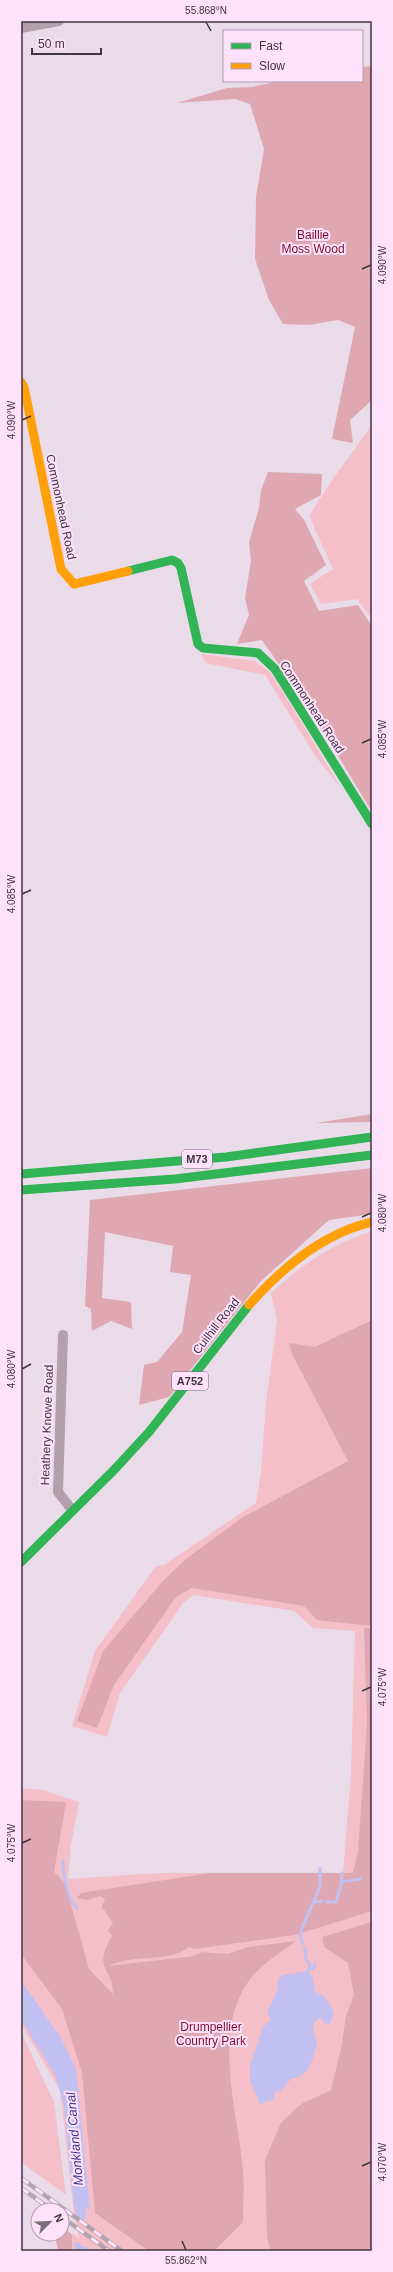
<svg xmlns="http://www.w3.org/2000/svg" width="393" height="2272" font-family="Arial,sans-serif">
	<rect width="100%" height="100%" fill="#eadbe9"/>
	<g fill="#f4bfc9">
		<path d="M372,425V619L357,599L321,604L310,584L333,569L309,516L332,480Z"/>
		<path d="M201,654L255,661L271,673L318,749L372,841L341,788L316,757L265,675L206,663Z"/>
		<path d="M372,1231V2251H61L59,2234H62V2227L79,2238L74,2213L60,2090L21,2024V1788L43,1790L79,1802L71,1845L68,1879L159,1873H343L351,1775L355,1631L313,1628L294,1611L194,1595L184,1602L120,1693L107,1737L72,1726L95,1651L156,1566L164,1565L256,1503L261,1472L266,1403L277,1320L271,1293C304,1263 330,1245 372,1231Z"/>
		<path d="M21,2032L54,2102L66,2195L21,2162Z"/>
	</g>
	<g fill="#dfa7b1">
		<path d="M372,66V400L350,420L353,443L332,439L355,327L338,320L309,325L283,324L269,300L255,259L256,197L264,149L250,104L235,99L177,103L227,88L252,87L279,81H362V67Z"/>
		<path d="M268,472L322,474L321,495L295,509L304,520L326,565L304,581L319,611L358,605L372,626V812L313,714L262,640L237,644L249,615L245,598L251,561L249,542L259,508L261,490Z"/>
		<path d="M372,1114V1122L316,1123Z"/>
		<path d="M372,1168V1214L329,1220L261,1281L169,1397L139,1405L144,1365L157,1362L182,1332L191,1275L170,1272L173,1246L105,1232L102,1298L131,1302L132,1329L111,1321L92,1331L91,1309L85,1306L90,1200Z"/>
		<path d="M372,1320V1626L317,1620L304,1606L192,1588L176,1597L114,1685L97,1728L77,1721L103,1651L163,1581L187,1558L243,1517L348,1461L292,1354L289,1343L315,1347Z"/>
		<path d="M364,1627L372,1629V1911L295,1935L194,1949L189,1947C167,1964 133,1953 109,1966L194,1956L202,1952L228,1954L248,1947L296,1941C277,1955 255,1968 243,1990C216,2040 236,2108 242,2161C245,2181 243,2202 243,2222L214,2251H149L95,2213L82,2073L62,2009L21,1954V1800L66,1802L54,1872L65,1883L89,1969L113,1994C113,1966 92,1971 112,1936L108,1931L113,1923L102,1907L105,1899L100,1896L87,1900L77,1898L81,1893L210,1873H353L358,1851L367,1724Z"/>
		<path d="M372,1922V2251H271L267,2238L265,2160L281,2123L301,2104L331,2090L341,2049L346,2016L354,1995L348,1963L324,1947L322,1937Z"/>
		<path d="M64,2227L72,2235V2251H58L56,2240L60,2234H62Z"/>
	</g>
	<g fill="#c1c0f1">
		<path d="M308,1971L313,1978L315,1991L326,1998L334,2013L330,2023L325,2024L320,2017L314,2023L313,2031L317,2042C313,2059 310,2076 291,2079L280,2092L275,2091L273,2100L266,2101L260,2105L250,2080V2066L263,2027L271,2020L267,2013L278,1988V1979L284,1975Z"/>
		<path d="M21,1977L22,1982L61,2038L76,2069L90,2209L74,2206L64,2106L55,2075L21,2019Z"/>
		<path d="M74,2243H79L83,2247H88L89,2251H76Z"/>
	</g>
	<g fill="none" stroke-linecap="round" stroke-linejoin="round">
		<g stroke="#c1c0f1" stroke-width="3">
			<path d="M63,1861C63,1873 67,1900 77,1908"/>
			<path d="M341,1882L360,1879"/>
			<path d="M341,1884L342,1873"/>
			<path d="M315,1902L322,1901"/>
			<path d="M327,1902H336L341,1886"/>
			<path d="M303,1926L320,1887V1868"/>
			<path d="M302,1929L300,1935L303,1944"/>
			<path d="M305,1948L306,1959L310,1965L308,1971"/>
			<path d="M309,1969H313L315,1965"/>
		</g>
		<path stroke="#c1c0f1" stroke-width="10" d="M79,2194L81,2216"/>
		<g stroke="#b3a0ab" stroke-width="10">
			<path d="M21,28L59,21"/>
			<path d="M63,1335L58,1492L72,1510"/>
		</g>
		<g stroke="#30b455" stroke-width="9">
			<path d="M128,571L172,560L178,563L181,568L198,644L203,648L258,653L275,669L372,824"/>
			<path d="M21,1174L226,1157L372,1137"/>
			<path d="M21,1190L175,1179L372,1155"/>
			<path d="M21,1562L114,1470L149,1432L249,1305"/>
		</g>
		<g stroke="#ff9f0a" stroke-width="9">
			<path d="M21,382L24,387L61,569L74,584L128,571"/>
			<path d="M249,1305C281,1269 324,1233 372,1222"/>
		</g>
		<g stroke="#b2a4ae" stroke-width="4.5">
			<g id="rail">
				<path d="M21,2178L122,2251"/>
				<path d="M21,2188L52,2210"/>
				<path d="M62,2217L109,2251"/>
			</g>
		</g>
		<use href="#rail" stroke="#fee2fc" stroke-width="3" stroke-dasharray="9" stroke-linecap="butt"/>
	</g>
	<path fill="none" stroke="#40353f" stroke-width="1.5" d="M206,22L211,31M362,269L371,265M22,420L31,416M362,743L371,739M22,894L31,890M362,1217L371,1213M22,1369L31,1364M362,1691L371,1687M22,1843L31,1839M362,2166L371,2162M182,2241L186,2250"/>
	<g text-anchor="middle" stroke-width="4" stroke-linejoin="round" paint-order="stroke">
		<g fill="#fee2fc" stroke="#796978" stroke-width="1">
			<rect x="182" y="1150" width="30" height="18" rx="3"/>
			<rect x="172" y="1372" width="36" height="18" rx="3"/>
		</g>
		<g font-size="11" font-weight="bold" fill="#40353f">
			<text x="197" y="1163">M73</text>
			<text x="190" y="1385">A752</text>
		</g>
		<g font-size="12" fill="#7c0e29" stroke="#fee2fc">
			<text x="313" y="239">Baillie<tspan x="313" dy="14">Moss Wood</tspan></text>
			<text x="211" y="2031">Drumpellier<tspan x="211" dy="14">Country Park</tspan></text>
		</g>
		<g font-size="12" fill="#40353f" stroke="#fee2fc">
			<text transform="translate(61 507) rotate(78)" y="4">Commonhead Road</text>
			<text transform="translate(312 707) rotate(57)" y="4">Commonhead Road</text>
			<text transform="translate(216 1326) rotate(-52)" y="4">Cuilhill Road</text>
			<text transform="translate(47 1425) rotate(-88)" y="4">Heathery Knowe Road</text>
		</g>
		<g font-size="13" font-style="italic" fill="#3c368f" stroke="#fee2fc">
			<text transform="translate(74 2139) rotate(-95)" y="5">Monkland Canal</text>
		</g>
	</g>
	<rect width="393" height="2272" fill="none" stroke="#fee2fc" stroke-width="44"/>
	<rect x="223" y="30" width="140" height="52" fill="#fee2fc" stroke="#b29db0"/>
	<rect x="231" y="43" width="20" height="6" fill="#30b455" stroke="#b29db0"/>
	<text x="259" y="50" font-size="12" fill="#40353f">Fast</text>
	<rect x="231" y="63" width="20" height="6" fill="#ff9f0a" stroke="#b29db0"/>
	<text x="259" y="70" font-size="12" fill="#40353f">Slow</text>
	<g transform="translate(50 2222) rotate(66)"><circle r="19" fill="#fee2fc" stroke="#b29db0"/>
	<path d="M0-3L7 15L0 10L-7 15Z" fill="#7c6f7a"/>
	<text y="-6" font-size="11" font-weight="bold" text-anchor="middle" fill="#40353f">N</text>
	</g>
	<path d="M32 48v6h69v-6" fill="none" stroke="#40353f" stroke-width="2"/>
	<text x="38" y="48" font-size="12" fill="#40353f" stroke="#fee2fc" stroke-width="3" paint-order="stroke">50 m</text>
	<rect x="22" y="22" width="349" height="2228" fill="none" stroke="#40353f" stroke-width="1.5"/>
	<g font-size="10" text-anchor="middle" fill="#40353f">
		<text x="206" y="14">55.868°N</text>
		<text transform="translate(382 265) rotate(-90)" y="4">4.090°W</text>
		<text transform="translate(11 420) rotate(-90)" y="4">4.090°W</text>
		<text transform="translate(382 739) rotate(-90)" y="4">4.085°W</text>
		<text transform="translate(11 894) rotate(-90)" y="4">4.085°W</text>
		<text transform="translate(382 1213) rotate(-90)" y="4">4.080°W</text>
		<text transform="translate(11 1369) rotate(-90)" y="4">4.080°W</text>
		<text transform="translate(382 1687) rotate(-90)" y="4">4.075°W</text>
		<text transform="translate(11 1843) rotate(-90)" y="4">4.075°W</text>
		<text transform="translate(382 2162) rotate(-90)" y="4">4.070°W</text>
		<text x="186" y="2264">55.862°N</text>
	</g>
</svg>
